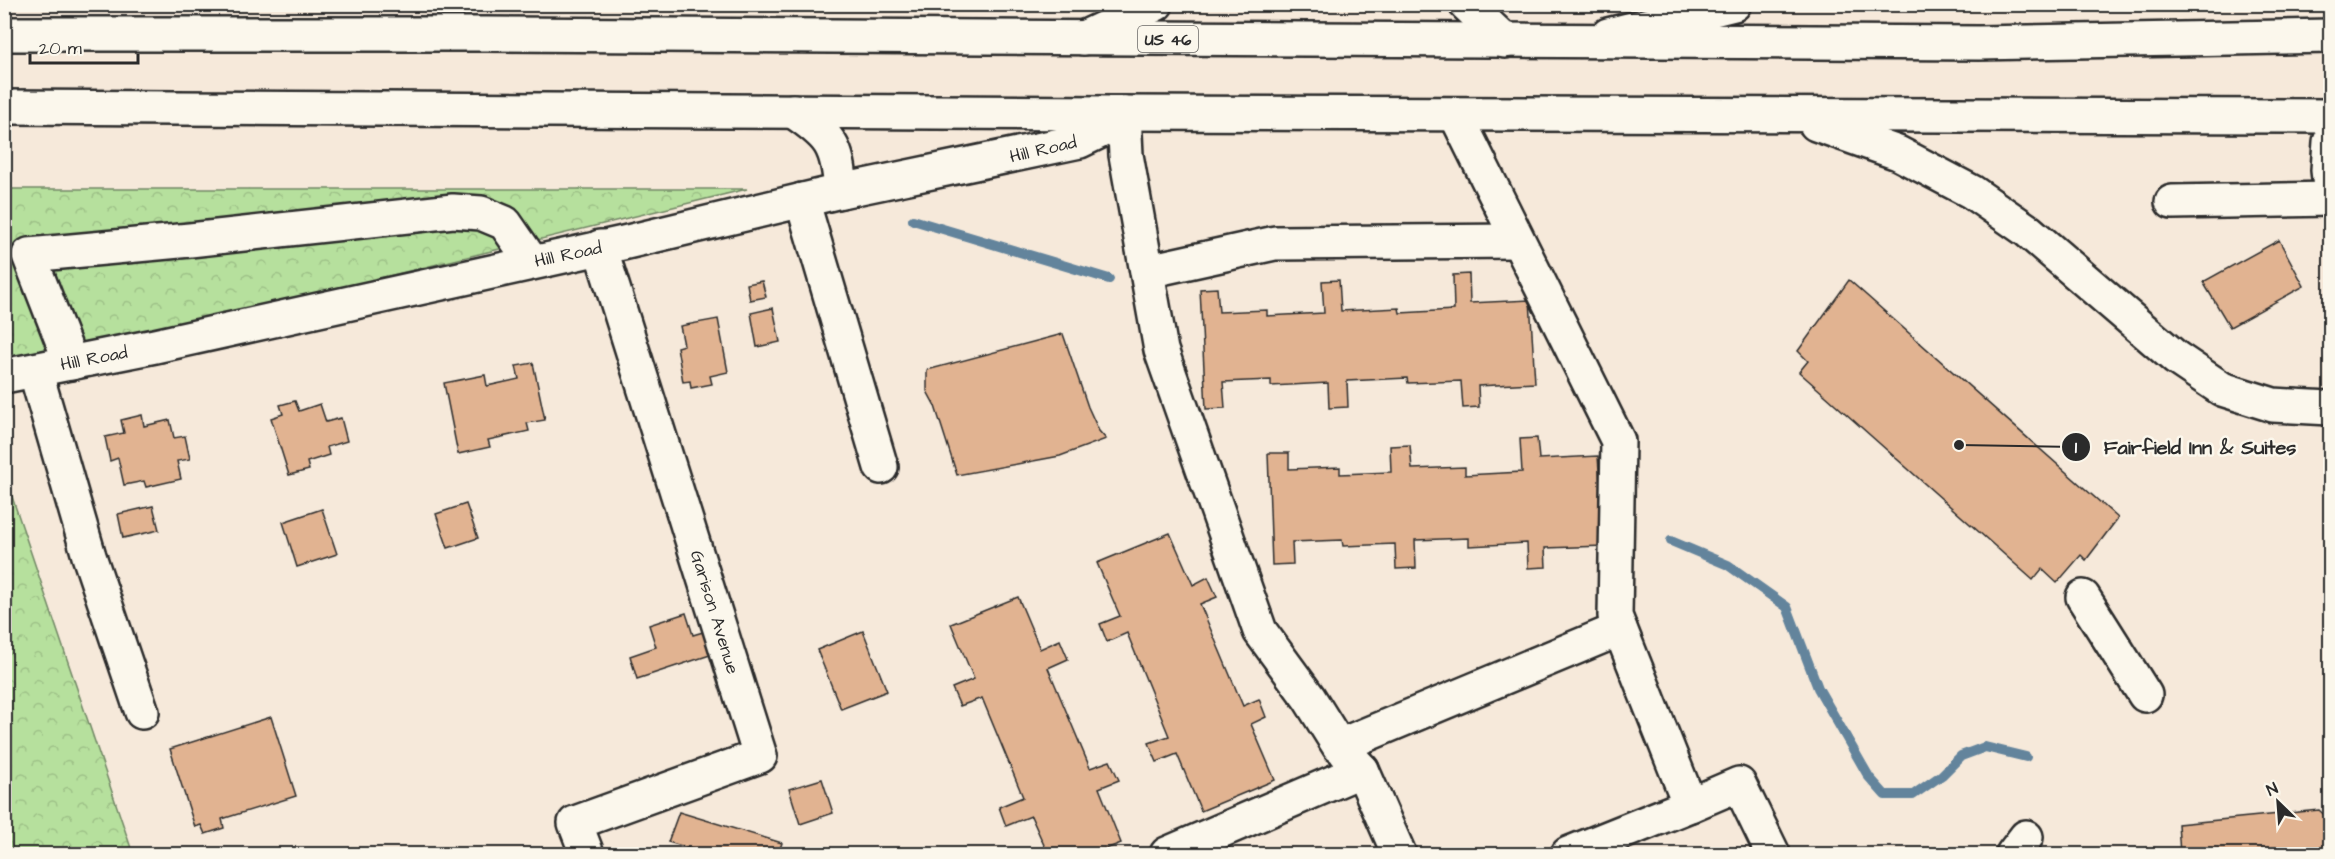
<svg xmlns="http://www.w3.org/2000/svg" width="2335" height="859" font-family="'Architects Daughter',sans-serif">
	<defs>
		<pattern id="forest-crowns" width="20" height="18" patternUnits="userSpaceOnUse" patternTransform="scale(1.5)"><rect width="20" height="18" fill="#b6e09d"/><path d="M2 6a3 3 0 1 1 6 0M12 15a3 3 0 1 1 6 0" fill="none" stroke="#9dc087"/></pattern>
	</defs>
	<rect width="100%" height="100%" fill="#f6e9da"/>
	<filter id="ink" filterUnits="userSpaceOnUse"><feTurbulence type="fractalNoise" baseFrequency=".0167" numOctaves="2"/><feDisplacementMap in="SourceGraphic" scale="12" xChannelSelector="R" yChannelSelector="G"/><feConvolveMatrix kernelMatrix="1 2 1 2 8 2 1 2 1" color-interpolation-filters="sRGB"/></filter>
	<g filter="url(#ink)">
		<g fill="url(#forest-crowns)" stroke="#708664" stroke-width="1.5">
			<path d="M5,189H747L5,369Z"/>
			<path d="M4,476H5L133,854H5Z"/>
		</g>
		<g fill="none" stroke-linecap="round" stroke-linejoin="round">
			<g stroke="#63849c" stroke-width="10">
				<path d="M913,220L1109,279"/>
				<path d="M1671,541L1728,565L1787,607L1818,688L1869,777L1885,795H1913L1942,775L1961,756L1985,747L2026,757"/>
			</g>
		</g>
		<g fill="#e1b391" stroke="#2b2b2b" stroke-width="1.5">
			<path d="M2279,240L2304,286L2230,327L2203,282Z"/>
			<path d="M1469,274L1470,303L1530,300L1535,383L1478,386L1479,407L1463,408L1461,381L1408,383L1407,378L1347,381L1348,407L1329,408L1328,383L1271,386V380L1223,382L1225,408L1206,409L1200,289L1217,288L1219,312L1267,310V316L1324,313L1322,281L1339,280L1341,311L1399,308L1400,313L1454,310L1453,275Z"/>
			<path d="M1849,280L2118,518L2086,560L2081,555L2057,583L2042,569L2033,580L1799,372L1808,361L1798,351Z"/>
			<path d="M762,281L766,297L750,300L747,284Z"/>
			<path d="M773,308L780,342L757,347L751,313Z"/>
			<path d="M718,319L728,372L710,376L712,384L691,388L690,381L683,382L677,347L684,345L680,326Z"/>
			<path d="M1063,334L1088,407L1099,431L1106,439L1060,456L957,475L935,406L927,391V370Z"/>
			<path d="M533,363L545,420L527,423L529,431L488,440L490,447L458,454L444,383L485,375L487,386L519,379L516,366Z"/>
			<path d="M295,401L299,411L320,404L326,422L341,418L347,441L327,447L329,455L307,462L309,470L289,475L271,418L283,414L280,405Z"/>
			<path d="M142,415L144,426L170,420L174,438L185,436L190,459L177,461L181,479L146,487L144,481L124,485L118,458L110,461L105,437L124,433L121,420Z"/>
			<path d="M1537,438L1539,459L1598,456L1604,546L1545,548L1546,567L1528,568L1527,543L1469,546V538L1415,540L1416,568L1396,569L1395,544L1343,546L1342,540L1292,542L1293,564L1272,565L1268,453H1289V469L1340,467V474L1391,472L1390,446L1410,445L1412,469L1465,467V475L1522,472L1520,439Z"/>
			<path d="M466,504L478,538L448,548L436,514Z"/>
			<path d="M153,506L159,530L123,538L118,514Z"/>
			<path d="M322,509L337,554L297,567L283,522Z"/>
			<path d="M1170,533L1193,585L1208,577L1217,597L1200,604L1243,706L1259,699L1266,717L1251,724L1275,780L1201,811L1177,754L1157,762L1149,743L1169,736L1127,633L1107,642L1100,624L1120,616L1097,563Z"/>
			<path d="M1018,597L1040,649L1060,640L1068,659L1048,668L1090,768L1110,761L1119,780L1099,788L1121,843L1093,854H1048L1031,816L1006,826L999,807L1023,797L982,698L960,706L952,688L974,679L951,624Z"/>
			<path d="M686,613L693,635L703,632L710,655L637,679L630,656L656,647L649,625Z"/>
			<path d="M863,631L887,691L841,709L817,650Z"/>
			<path d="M271,717L296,796L222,819L224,828L205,834L201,825L195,827L170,749Z"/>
			<path d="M822,779L833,813L800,824L789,789Z"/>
			<path d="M2319,810L2330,820V854H2180L2178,824Z"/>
			<path d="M679,812L782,843L778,854H709L668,842Z"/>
		</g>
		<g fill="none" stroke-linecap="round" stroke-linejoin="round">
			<g stroke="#2b2b2b" stroke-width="38">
				<g id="minor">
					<path d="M1466,4L1505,41"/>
					<path d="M1608,35L1734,4"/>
					<path d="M1083,38L1156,4"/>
					<path d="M1124,113L1126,155L1161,350L1260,631L1309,698L1339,746L1620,629"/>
					<path d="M1456,115L1618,441L1615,616L1690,805L1739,784L1773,854"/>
					<path d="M2330,142L2328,170L2330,187"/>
					<path d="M802,200L881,467"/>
					<path d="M2172,202L2330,199"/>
					<path d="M1148,271L1275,243L1518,241"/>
					<path d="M71,363L29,255L190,240L453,211L481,213L505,223L532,262"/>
					<path d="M35,370L89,556L142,712"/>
					<path d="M4,376L155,346L623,243L841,191L1080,141L1109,127L1124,113"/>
					<path d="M2083,597L2145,695"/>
					<path d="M1346,753L1362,770L1399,854"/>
					<path d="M587,854L575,823L760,756L600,247"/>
					<path d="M1167,854L1362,770"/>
					<path d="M1568,854L1690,805"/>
					<path d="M2013,854L2026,837"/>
				</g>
			</g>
			<g stroke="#2b2b2b" stroke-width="38">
				<g id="highway">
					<path d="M4,34H487L1979,43L2330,36"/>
					<path d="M4,107L1114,113L2330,116"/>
					<path d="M793,111C830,136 838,145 841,191"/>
					<path d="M1816,124L1898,153L1972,192L2028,231L2176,358L2222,389L2273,405L2330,408"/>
				</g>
			</g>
			<use href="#minor" stroke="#fbf7ec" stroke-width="33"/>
			<use href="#highway" stroke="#fbf7ec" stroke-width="33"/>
		</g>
	</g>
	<g text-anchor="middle" stroke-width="5" stroke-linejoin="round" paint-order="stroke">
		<rect fill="#fbf7ec" stroke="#696865" stroke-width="1.5" x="1138" y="26" width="60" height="26" rx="4.5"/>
		<g font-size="16" font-weight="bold" fill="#2b2b2b">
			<text x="1168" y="45">US 46</text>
		</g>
		<g font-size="18" fill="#2b2b2b" stroke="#fbf7ec">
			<text transform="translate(1043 149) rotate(-13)" y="6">Hill Road</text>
			<text transform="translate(568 254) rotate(-12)" y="6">Hill Road</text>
			<text transform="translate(94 358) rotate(-11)" y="6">Hill Road</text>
			<text transform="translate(715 612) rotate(73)" y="6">Garison Avenue</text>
		</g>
	</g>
	<path fill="none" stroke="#2b2b2b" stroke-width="2" d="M1959 445L2076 447"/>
	<g fill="#2b2b2b" stroke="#fbf7ec" stroke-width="2">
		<circle cx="1959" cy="445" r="6"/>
		<circle cx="2076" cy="447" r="15"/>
	</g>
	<g font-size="18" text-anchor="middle" font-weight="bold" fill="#fff">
		<text x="2076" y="453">1</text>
	</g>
	<g font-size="20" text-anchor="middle" font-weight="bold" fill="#2b2b2b" stroke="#fbf7ec" stroke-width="5" stroke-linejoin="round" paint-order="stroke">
		<text x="2200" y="454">Fairfield Inn &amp; Suites</text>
	</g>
	<rect width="2335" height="859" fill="none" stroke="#fbf7ec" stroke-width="24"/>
	<rect x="12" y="12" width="2311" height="835" fill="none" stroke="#2b2b2b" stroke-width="2" filter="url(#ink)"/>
	<g transform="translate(2278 802) rotate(335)" stroke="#fbf7ec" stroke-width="4.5" paint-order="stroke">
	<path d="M0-4.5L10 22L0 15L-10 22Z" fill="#2b2b2b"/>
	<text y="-9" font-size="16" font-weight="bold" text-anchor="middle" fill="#2b2b2b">N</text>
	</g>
	<path d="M30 54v9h108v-9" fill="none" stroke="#2b2b2b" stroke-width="3"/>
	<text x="39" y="54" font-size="18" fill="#2b2b2b" stroke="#fbf7ec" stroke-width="4.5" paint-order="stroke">20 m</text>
</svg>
